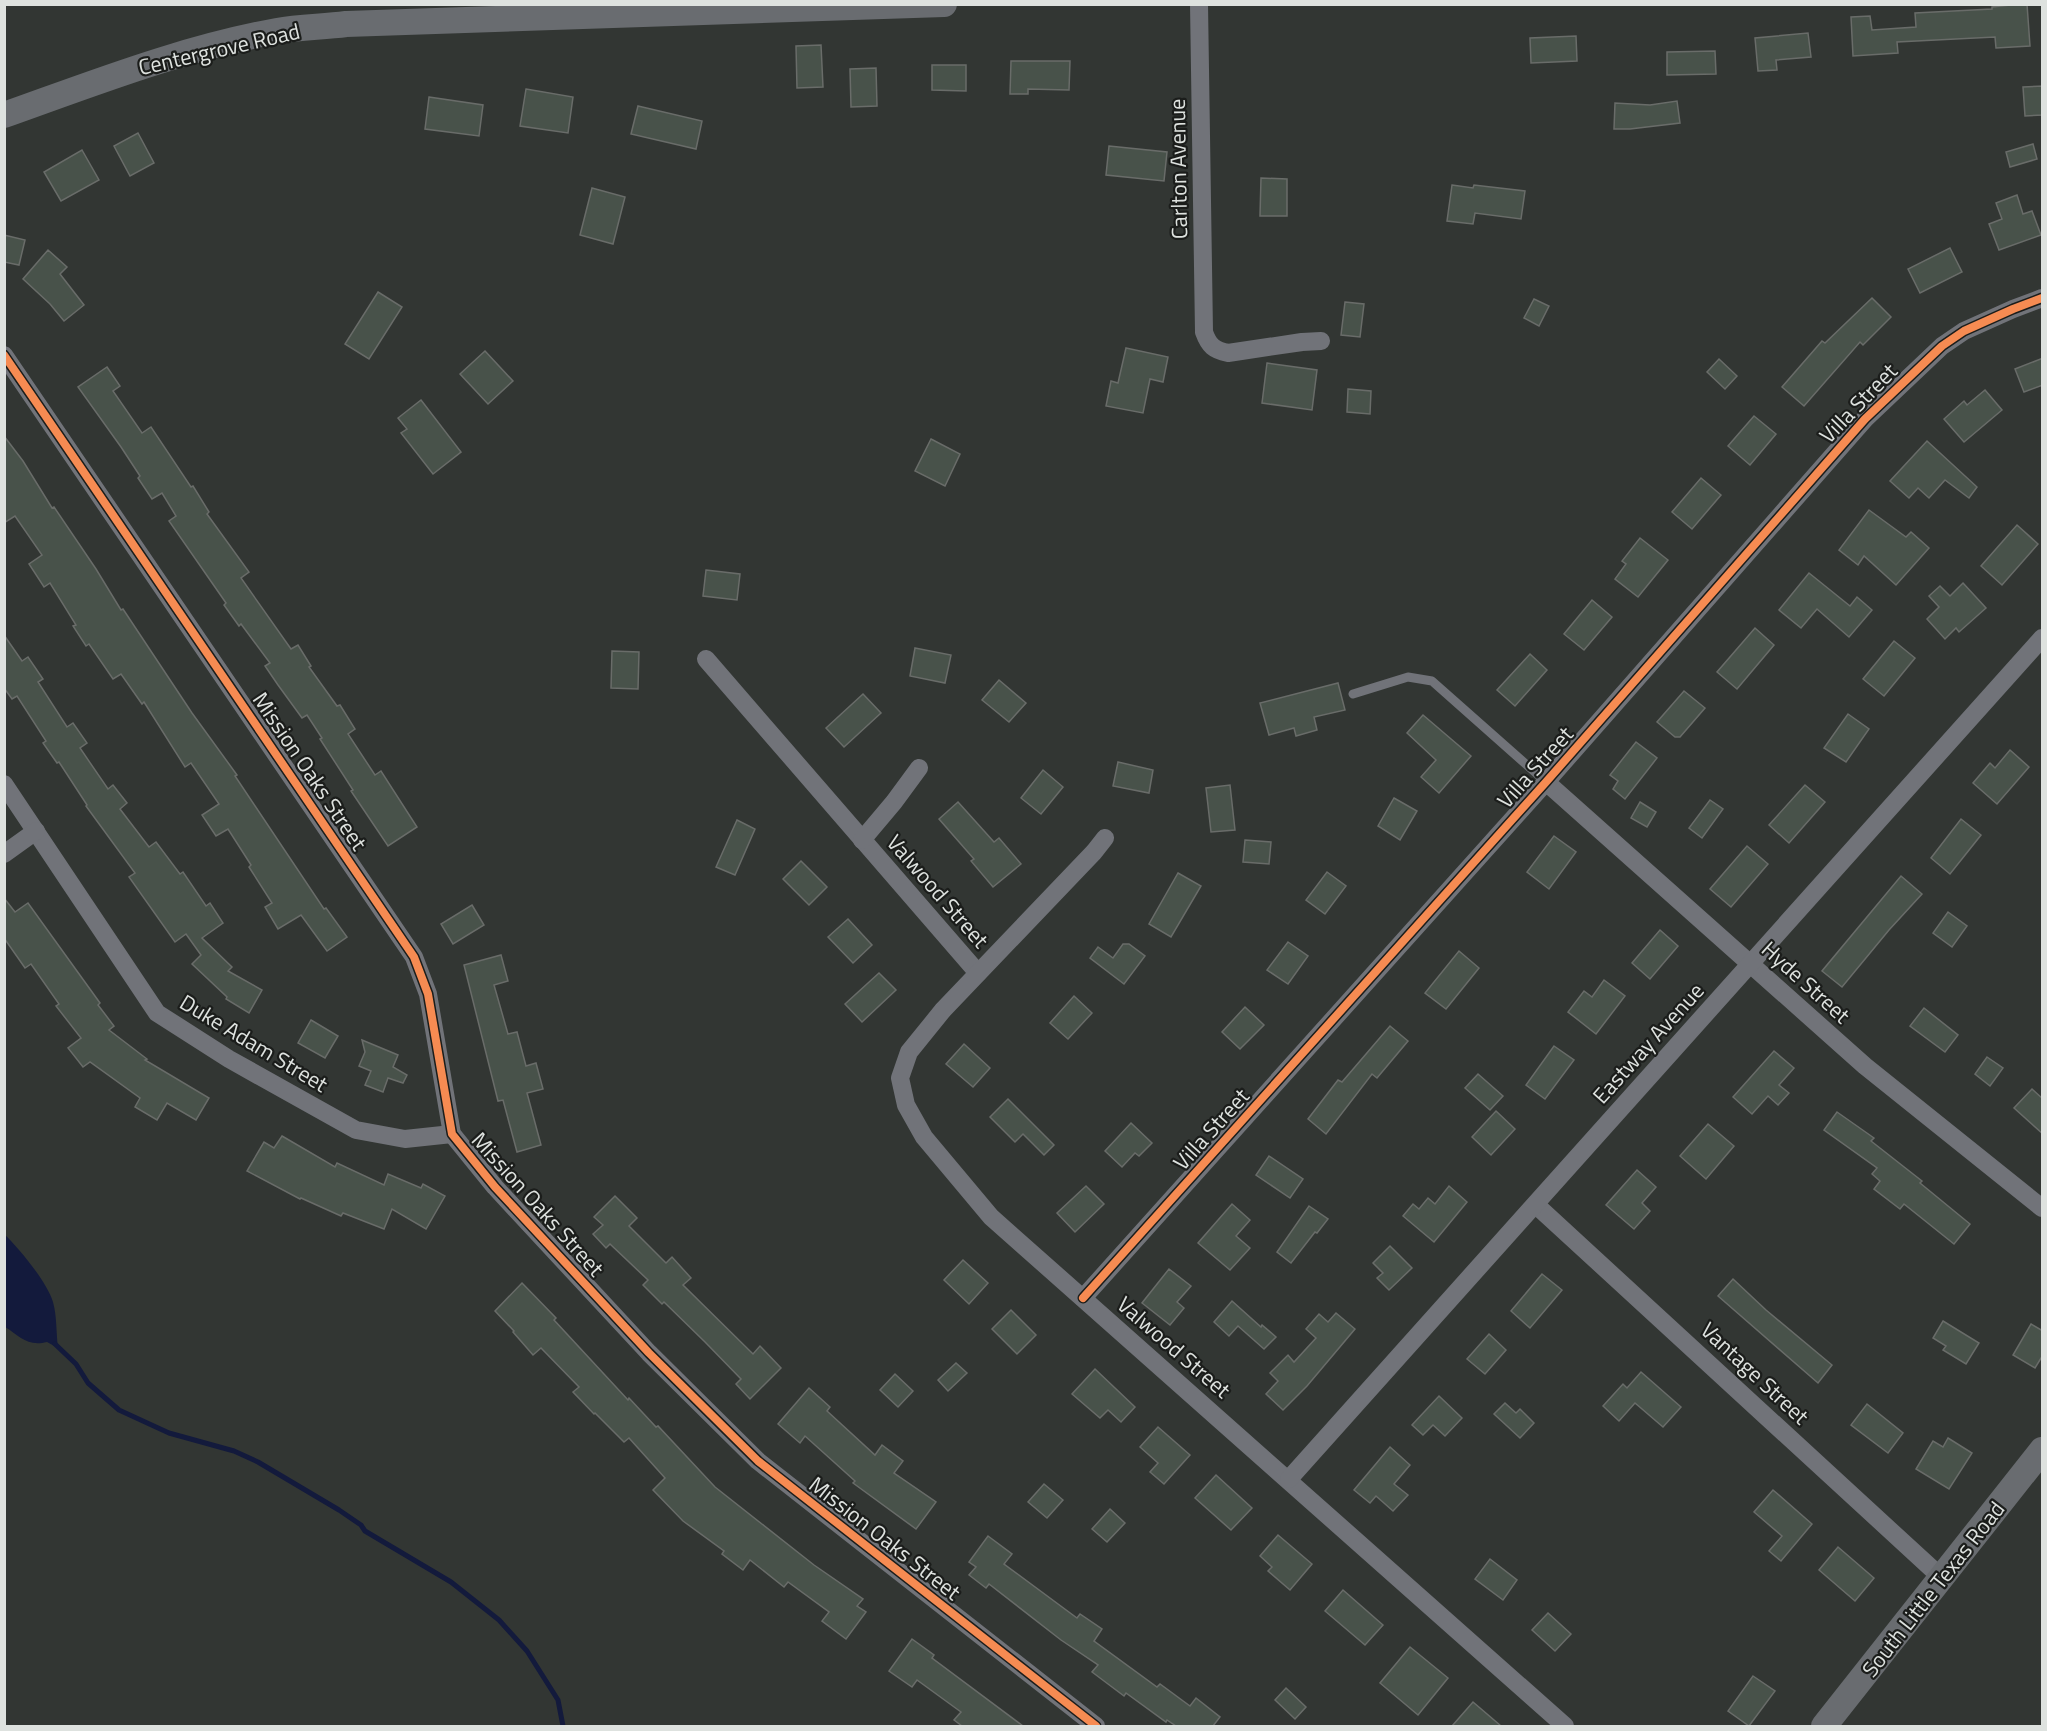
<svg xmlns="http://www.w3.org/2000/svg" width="2047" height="1731" font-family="'Titillium Web',sans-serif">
	<rect width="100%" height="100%" fill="#323633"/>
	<path fill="#131a3c" d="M4,1234C19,1248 47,1282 53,1302C57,1316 56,1333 58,1348L47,1342C27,1347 20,1336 5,1327Z"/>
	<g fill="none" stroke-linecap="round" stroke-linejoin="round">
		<path stroke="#131a3c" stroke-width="5" d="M55,1344L76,1364L88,1383L119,1410L169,1433L234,1451L258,1462L339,1510L361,1525L365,1531L451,1582L499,1620L527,1651L558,1700L563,1726"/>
	</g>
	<g fill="#48524a" stroke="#696c69" stroke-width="1.5">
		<path d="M2020,4H2027L2030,46L1996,48L1995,37L1897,42L1898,53L1853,56L1851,17L1870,16L1872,30L1916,27L1915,13L1992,9V7Z"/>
		<path d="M1808,33L1811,57L1776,60L1777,70L1758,71L1755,38Z"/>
		<path d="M1576,36L1577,61L1531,63L1530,38Z"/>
		<path d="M821,45L823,87L797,88L796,46Z"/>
		<path d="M1715,51L1716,74L1667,75V52Z"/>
		<path d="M1011,61H1070L1069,90L1028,89V94H1010Z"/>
		<path d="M932,65H966V91L932,90Z"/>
		<path d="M876,68L877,106L851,107L850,69Z"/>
		<path d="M2043,86V115L2025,116L2023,87Z"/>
		<path d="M526,89L573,97L568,133L520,126Z"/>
		<path d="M429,97L483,105L479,136L425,129Z"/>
		<path d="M1677,101L1680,123L1630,129H1614L1615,103L1650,105Z"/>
		<path d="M638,106L702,121L696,149L631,134Z"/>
		<path d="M138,133L154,163L130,176L114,146Z"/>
		<path d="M2033,144L2037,159L2010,167L2006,152Z"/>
		<path d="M1109,146L1167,152L1164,181L1106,175Z"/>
		<path d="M82,150L99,180L61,201L44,172Z"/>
		<path d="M1261,178L1287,179V216H1260Z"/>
		<path d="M1452,185L1473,188L1474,185L1525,191L1521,219L1475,213L1473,224L1447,221Z"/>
		<path d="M592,188L625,197L613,244L580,235Z"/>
		<path d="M2017,195L2023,214L2032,211L2041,235L1999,250L1989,224L2002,219L1996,203Z"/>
		<path d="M4,235L25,240L19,265L4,262Z"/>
		<path d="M1950,248L1962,272L1920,293L1908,269Z"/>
		<path d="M48,250L67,267L60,274L84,305L64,321L50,304L23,279Z"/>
		<path d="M378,292L402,307L369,359L345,344Z"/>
		<path d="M1872,298L1891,317L1863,345L1860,342L1804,406L1782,387L1822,341L1825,343Z"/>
		<path d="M1534,299L1549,306L1539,326L1524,318Z"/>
		<path d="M1345,302L1364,304L1360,337L1341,335Z"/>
		<path d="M1126,348L1168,357L1163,382L1150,379L1143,413L1106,406L1111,381L1118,383Z"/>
		<path d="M485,351L513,381L488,404L460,374Z"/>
		<path d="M2043,358V385L2024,392L2015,369Z"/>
		<path d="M1719,359L1737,376L1725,389L1707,372Z"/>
		<path d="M1267,363L1317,370L1312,410L1262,403Z"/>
		<path d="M107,367L120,386L113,391L142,433L151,427L191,487L193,486L209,512L207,514L249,572L241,578L291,649L298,645L311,666L309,667L337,706L340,705L355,729L348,734L375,775L381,771L417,827L388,846L351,791L353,790L320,739L322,738L307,715L302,718L278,685L265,666L270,663L241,624L239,626L224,605L226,603L169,521L176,516L162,493L152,499L138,478L140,476L121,447L78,387Z"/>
		<path d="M1348,389L1371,391L1370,414L1347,412Z"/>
		<path d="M1985,390L2002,410L1964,442L1944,419L1964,401L1967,405Z"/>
		<path d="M421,400L461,452L433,474L401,433L407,429L398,418Z"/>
		<path d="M1754,416L1776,434L1750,465L1728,446Z"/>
		<path d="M4,436L23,461L52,508L54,507L96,569L121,610L123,609L192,713L237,775L235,776L324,909L326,908L347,937L327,951L301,915L278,929L265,907L272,903L249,867L251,865L228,829L216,836L202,815L219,804L191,763L185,767L144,702L142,704L121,674L113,679L89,644L86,646L73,626L76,625L50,583L44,587L29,564L42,555L15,516L4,523Z"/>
		<path d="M931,439L960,454L945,486L915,471Z"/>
		<path d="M1927,441L1977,487L1969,498L1945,480L1929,498L1918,488L1909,498L1890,481Z"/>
		<path d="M1701,478L1721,495L1692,529L1672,512Z"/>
		<path d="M1869,510L1906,537L1911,532L1929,548L1896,585L1864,556L1858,565L1839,550Z"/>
		<path d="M2017,525L2038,544L2002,585L1981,566Z"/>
		<path d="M1640,538L1668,560L1638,597L1615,579L1626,564L1622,561Z"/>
		<path d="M706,570L740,574L737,600L703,596Z"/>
		<path d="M1809,573L1850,606L1857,597L1872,610L1849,637L1817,609L1801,628L1779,610Z"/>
		<path d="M1963,583L1986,608L1959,632L1956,628L1945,639L1927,619L1939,607L1929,596L1940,586L1950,596Z"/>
		<path d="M1592,600L1612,617L1584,650L1564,634Z"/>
		<path d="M1755,628L1774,645L1737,689L1717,672Z"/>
		<path d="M4,635L22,661L28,657L43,679L38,682L67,727L73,723L87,743L80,748L108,789L113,785L127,803L120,809L149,847L156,842L180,874L183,872L206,906L210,903L223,923L202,938L232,967L228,971L262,990L249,1013L226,999L227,997L192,964L201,955L186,934L175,942L129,877L135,873L86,806L87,805L59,762L57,763L43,743L46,741L17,696L12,699L4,688Z"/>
		<path d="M1894,641L1915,658L1884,696L1863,679Z"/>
		<path d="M915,648L951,655L945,683L910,676Z"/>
		<path d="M612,651L639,652L638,689L611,688Z"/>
		<path d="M1530,654L1547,670L1515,706L1497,690Z"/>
		<path d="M999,680L1026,703L1009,722L982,700Z"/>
		<path d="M1338,683L1345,710L1314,717L1317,730L1296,736L1294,728L1269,735L1260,703Z"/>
		<path d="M1684,691L1705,708L1680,737H1675L1657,722Z"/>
		<path d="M863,694L881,713L844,747L826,728Z"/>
		<path d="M1848,714L1869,729L1846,762L1824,748Z"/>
		<path d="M1423,715L1471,756L1439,793L1421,777L1436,760L1407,733Z"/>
		<path d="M1636,742L1657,758L1625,799L1613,789L1618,781L1610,775Z"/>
		<path d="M2010,750L2029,767L1997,804L1973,783L1990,763L1995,768Z"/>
		<path d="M1118,762L1153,770L1149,793L1113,786Z"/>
		<path d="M1043,770L1063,787L1041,814L1021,798Z"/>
		<path d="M1230,785L1235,830L1211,832L1206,788Z"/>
		<path d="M1805,785L1825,802L1789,843L1769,825Z"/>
		<path d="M1394,798L1417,811L1400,840L1378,826Z"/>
		<path d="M1710,800L1723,809L1702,838L1689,828Z"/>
		<path d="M958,802L994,842L999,838L1021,864L993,887L971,861L974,859L939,819Z"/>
		<path d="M1640,802L1656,812L1647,827L1631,818Z"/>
		<path d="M1961,819L1981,835L1950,874L1931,858Z"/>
		<path d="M737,820L755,829L735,875L716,867Z"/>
		<path d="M1554,836L1576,852L1549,889L1527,872Z"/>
		<path d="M1245,840L1271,842L1269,864L1243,862Z"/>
		<path d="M1747,846L1768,864L1731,907L1710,889Z"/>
		<path d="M801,861L827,887L809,905L783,879Z"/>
		<path d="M1327,872L1346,886L1325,914L1306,900Z"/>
		<path d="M1178,873L1201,886L1171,937L1149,924Z"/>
		<path d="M1901,876L1922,894L1889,930L1842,987L1822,971Z"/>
		<path d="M4,898L15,912L28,903L100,1003L98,1005L114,1026L109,1030L147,1059L145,1060L209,1098L196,1120L167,1103L157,1120L135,1107L140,1098L90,1062L83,1067L68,1048L81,1038L56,1006L59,1004L31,964L25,968L4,938Z"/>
		<path d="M472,905L484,925L453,944L441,924Z"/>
		<path d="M1948,912L1967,926L1952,947L1933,933Z"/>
		<path d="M848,919L872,945L853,963L828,937Z"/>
		<path d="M1660,930L1678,946L1650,979L1632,963Z"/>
		<path d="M1288,942L1308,956L1288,984L1267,970Z"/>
		<path d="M1123,944H1129L1145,956L1124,984L1090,958L1098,947L1113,958Z"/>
		<path d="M1459,951L1479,968L1446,1009L1425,993Z"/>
		<path d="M501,955L508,981L494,985L508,1034L517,1032L526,1066L536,1063L543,1089L527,1093L541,1145L517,1152L503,1100L498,1101L464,965Z"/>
		<path d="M879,973L896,990L862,1022L845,1004Z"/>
		<path d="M1604,980L1625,996L1596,1034L1568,1012L1584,991L1592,997Z"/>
		<path d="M1074,996L1092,1013L1068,1039L1050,1023Z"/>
		<path d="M1245,1007L1264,1025L1240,1049L1222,1032Z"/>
		<path d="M1924,1008L1958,1035L1945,1052L1910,1026Z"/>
		<path d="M311,1020L338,1036L325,1058L298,1043Z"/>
		<path d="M1390,1026L1408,1041L1377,1078L1372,1074L1326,1134L1308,1119L1338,1080L1342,1082Z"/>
		<path d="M362,1040L398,1055L393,1067L407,1075L403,1083L388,1078L383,1092L365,1085L371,1071L359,1066L365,1052Z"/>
		<path d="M964,1044L990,1068L973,1087L946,1064Z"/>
		<path d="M1554,1046L1574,1060L1545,1099L1526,1085Z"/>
		<path d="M1774,1051L1794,1068L1779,1085L1789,1093L1778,1105L1768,1096L1752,1114L1733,1097Z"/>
		<path d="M1987,1057L2003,1068L1990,1086L1975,1074Z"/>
		<path d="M1478,1074L1503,1096L1490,1110L1465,1088Z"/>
		<path d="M2032,1089L2043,1099V1134L2014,1108Z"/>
		<path d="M1008,1099L1054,1145L1044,1155L1023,1134L1015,1142L990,1117Z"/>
		<path d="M1496,1111L1515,1129L1491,1155L1472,1137Z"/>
		<path d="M1837,1112L1874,1138L1871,1141L1922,1181L1920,1183L1970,1224L1954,1244L1904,1204L1900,1209L1874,1189L1880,1181L1872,1174L1877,1168L1824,1130Z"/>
		<path d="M1131,1123L1152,1143L1139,1156L1135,1153L1122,1167L1105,1151Z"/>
		<path d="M1708,1124L1734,1146L1706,1179L1680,1156Z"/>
		<path d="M282,1136L335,1167L337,1163L384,1185L388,1174L421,1188L423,1184L445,1196L426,1229L392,1209L384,1229L343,1213L341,1216L301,1198L300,1199L247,1171L264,1142L274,1148Z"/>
		<path d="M1269,1156L1303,1179L1290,1198L1256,1175Z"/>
		<path d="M1637,1170L1656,1187L1642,1203L1650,1211L1634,1229L1606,1205Z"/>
		<path d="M1086,1186L1104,1204L1075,1232L1057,1213Z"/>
		<path d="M1449,1186L1467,1202L1434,1242L1403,1216L1413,1204L1419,1209L1428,1198L1435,1204Z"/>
		<path d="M615,1196L637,1218L629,1226L666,1263L672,1257L691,1278L683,1285L753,1354L760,1346L781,1368L750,1399L736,1384L741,1379L705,1342L664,1302L662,1304L643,1285L648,1280L610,1244L606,1248L593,1234L603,1225L594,1217Z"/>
		<path d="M1232,1204L1250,1220L1236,1236L1250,1248L1230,1270L1198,1243Z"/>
		<path d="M1309,1206L1328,1219L1317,1233L1315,1232L1291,1263L1277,1252Z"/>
		<path d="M1390,1246L1412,1268L1389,1290L1377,1278L1383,1273L1373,1263Z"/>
		<path d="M963,1260L988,1283L969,1304L944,1280Z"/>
		<path d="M1169,1269L1191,1286L1177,1302L1184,1308L1170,1325L1142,1303Z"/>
		<path d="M1542,1274L1562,1290L1530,1328L1511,1311Z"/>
		<path d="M1733,1279L1766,1310L1832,1365L1818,1383L1718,1296Z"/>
		<path d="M522,1283L556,1318L554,1320L628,1400L629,1398L656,1427L658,1426L715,1487L814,1565L863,1599L857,1606L866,1612L846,1639L822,1621L829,1612L788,1582L784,1587L750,1560L743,1570L722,1554L724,1551L683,1521L653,1490L665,1478L629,1438L624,1442L595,1413L594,1414L573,1392L579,1387L541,1348L533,1355L513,1332L514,1331L495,1311Z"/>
		<path d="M1232,1301L1261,1327L1262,1325L1276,1337L1264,1349L1238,1326L1229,1336L1214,1322Z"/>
		<path d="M1011,1310L1036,1335L1017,1354L992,1329Z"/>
		<path d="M1336,1313L1355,1329L1307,1386L1283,1410L1266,1394L1278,1381L1270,1373L1288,1355L1294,1362L1316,1338L1306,1329L1319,1314L1328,1322Z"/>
		<path d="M1943,1321L1979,1343L1966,1364L1943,1350L1946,1346L1933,1338Z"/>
		<path d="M2031,1324L2043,1331V1355L2035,1368L2013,1355Z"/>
		<path d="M1489,1334L1506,1350L1485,1374L1467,1359Z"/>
		<path d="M956,1363L967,1373L948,1391L938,1380Z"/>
		<path d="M1095,1369L1135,1407L1121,1422L1108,1410L1100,1418L1072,1394Z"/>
		<path d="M1641,1372L1681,1407L1663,1427L1635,1403L1619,1421L1603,1406L1623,1384L1627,1388Z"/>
		<path d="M895,1374L913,1391L898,1407L880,1390Z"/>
		<path d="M809,1388L830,1407L827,1411L875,1455L882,1445L903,1461L894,1473L936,1502L916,1529L853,1483L855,1481L805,1436L800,1443L778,1424Z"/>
		<path d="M1439,1396L1462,1418L1445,1436L1433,1425L1423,1435L1412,1425Z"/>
		<path d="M1505,1403L1516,1413L1520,1409L1534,1423L1520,1438L1494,1414Z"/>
		<path d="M1867,1404L1903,1433L1888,1453L1851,1425Z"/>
		<path d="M1158,1427L1190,1455L1164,1484L1150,1472L1158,1463L1140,1447Z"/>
		<path d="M1948,1438L1972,1453L1949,1489L1916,1469L1933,1441L1943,1447Z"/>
		<path d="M1390,1447L1410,1465L1394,1484L1408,1495L1393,1511L1376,1496L1370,1503L1354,1490Z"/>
		<path d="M1216,1475L1252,1508L1231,1530L1195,1498Z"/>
		<path d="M1044,1484L1063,1500L1047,1518L1028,1502Z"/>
		<path d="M1773,1490L1812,1524L1781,1561L1769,1551L1782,1536L1754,1512Z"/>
		<path d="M1110,1509L1125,1523L1107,1542L1092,1529Z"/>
		<path d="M1278,1535L1312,1564L1290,1590L1268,1571L1272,1567L1260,1556Z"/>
		<path d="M988,1536L1012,1554L1004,1564L1077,1618L1080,1614L1102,1629L1094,1641L1157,1687L1160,1684L1190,1706L1196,1698L1220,1717L1213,1726H1176L1167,1720L1166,1722L1126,1693L1124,1696L1092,1672L1098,1665L1061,1640L989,1584L986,1588L969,1575L976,1567L969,1562Z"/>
		<path d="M1838,1547L1874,1578L1855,1601L1819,1570Z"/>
		<path d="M1490,1559L1517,1580L1503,1600L1475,1579Z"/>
		<path d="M1343,1590L1383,1625L1365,1645L1325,1611Z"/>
		<path d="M1548,1613L1571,1634L1555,1651L1532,1630Z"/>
		<path d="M912,1639L934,1655L932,1658L1023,1726H962L954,1720L961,1712L917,1680L912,1687L889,1671Z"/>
		<path d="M1410,1647L1448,1678L1418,1715L1380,1683Z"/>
		<path d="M1753,1676L1775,1691L1749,1726L1728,1711Z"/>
		<path d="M1286,1688L1306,1707L1295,1719L1275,1700Z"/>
		<path d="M1473,1702L1501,1726H1452Z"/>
	</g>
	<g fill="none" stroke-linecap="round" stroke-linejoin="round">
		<path stroke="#717379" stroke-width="9" d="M1353,694L1408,677L1432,681L1546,782"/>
		<g stroke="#717379" stroke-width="18">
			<path d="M1199,4L1204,332C1209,346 1214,350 1228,353L1302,342L1321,341"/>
			<path d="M4,355L414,957L428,994L452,1134L495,1187L649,1353L758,1461L1096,1726"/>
			<path d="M706,659L978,973"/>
			<path d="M1546,782L1865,1066L2042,1208"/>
			<path d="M4,784L157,1013L229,1059L356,1130L405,1139L452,1134"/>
			<path d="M1105,838L1094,852L943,1010L909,1052L900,1078L906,1105L924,1137L991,1217L1565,1726"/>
			<path d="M862,840L894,802L919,768"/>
			<path d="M4,854L36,831"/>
			<path d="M1536,1205L1942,1578"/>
			<path d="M1083,1298L1546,782L1865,419L1942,346L1964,331L2013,309L2042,298"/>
			<path d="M1289,1479L2042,638"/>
		</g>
		<g stroke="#696c70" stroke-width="26">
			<path d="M4,115C94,83 183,48 277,31C300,27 323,27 346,24L944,4"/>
			<path d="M1824,1726L2042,1450"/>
		</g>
		<g stroke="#1b1d1b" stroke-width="11">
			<g id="cycleway">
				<path d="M4,355L414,957L428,994L452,1134L495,1187L649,1353L758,1461L1096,1726"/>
				<path d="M1083,1298L1546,782L1865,419L1942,346L1964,331L2013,309L2042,298"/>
			</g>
		</g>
		<use href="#cycleway" stroke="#f68b52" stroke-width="8"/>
	</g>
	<g text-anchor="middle" stroke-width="4.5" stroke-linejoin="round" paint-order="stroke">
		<g font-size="22" fill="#dee2df" stroke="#1b1d1b">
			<text transform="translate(219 49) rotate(-13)" y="8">Centergrove Road</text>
			<text transform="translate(1178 169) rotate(-91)" y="8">Carlton Avenue</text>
			<text transform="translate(1858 403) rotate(-46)" y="8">Villa Street</text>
			<text transform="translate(1535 767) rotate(-48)" y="8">Villa Street</text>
			<text transform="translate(310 771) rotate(56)" y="8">Mission Oaks Street</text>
			<text transform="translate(938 891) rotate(49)" y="8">Valwood Street</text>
			<text transform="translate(1806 982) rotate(42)" y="8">Hyde Street</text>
			<text transform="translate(254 1043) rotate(31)" y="8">Duke Adam Street</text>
			<text transform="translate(1648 1043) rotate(-48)" y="8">Eastway Avenue</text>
			<text transform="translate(1211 1129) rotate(-48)" y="8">Villa Street</text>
			<text transform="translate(538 1204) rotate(48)" y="8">Mission Oaks Street</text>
			<text transform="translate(1174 1347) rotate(41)" y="8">Valwood Street</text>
			<text transform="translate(1755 1373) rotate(43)" y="8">Vantage Street</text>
			<text transform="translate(885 1538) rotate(38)" y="8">Mission Oaks Street</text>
			<text transform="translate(1933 1589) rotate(-52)" y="8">South Little Texas Road</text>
		</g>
	</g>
	<rect width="2047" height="1731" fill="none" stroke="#dee2df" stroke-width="12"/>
</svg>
